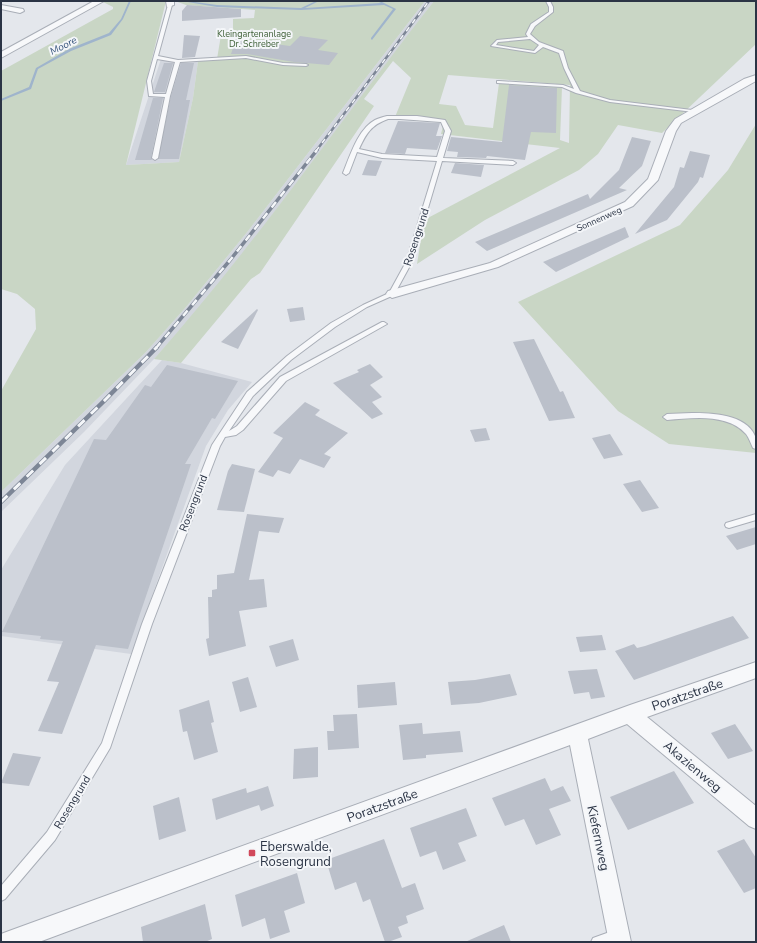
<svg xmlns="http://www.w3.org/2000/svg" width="757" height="943" font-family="'Nunito Sans',sans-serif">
	<rect width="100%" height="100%" fill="#e4e7ec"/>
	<g fill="#d2d6de">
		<path d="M425,1H434L255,238L197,311L154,359L84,432L1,512V492L146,352L186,307L248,231Z"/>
		<path d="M161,59L198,61L193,98L179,162L126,165Z"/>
		<path d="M162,360L181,363L252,382L228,410L206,446L131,654L1,636V570L65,465Z"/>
	</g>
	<g fill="#c9d6c5" fill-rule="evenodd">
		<path d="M105,1H166L126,165L179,162L193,98L198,61L217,59L221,35L233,34V19L254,18L255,10L186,5L175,1H425L248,231L186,307L146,352L1,492V391L36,329L35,309L17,294L1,289V71L113,9V7L103,2Z"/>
		<path d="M434,1H756V44L662,133L618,125L598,154L579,170L485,220L417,264L424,220L560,148L441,134L444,122L395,117L411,78L393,61L364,99L374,106L260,273L251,279L181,363L154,359C255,245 341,120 434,1ZM448,75L570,85L569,143L560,140L562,87L499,83L493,128L465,125L456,106L439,104Z"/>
		<path d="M756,124V453L669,444L618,411L518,302L680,225L728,170Z"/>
	</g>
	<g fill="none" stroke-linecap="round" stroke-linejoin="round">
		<g fill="#9fb4cc" fill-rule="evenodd">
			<path d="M129,1H131L123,19L111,35L71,51L38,69L31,89L1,101V99L29,87L36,68L69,49L109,33L121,19Z"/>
			<path d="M182,1H188L217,5L301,8L316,1H319L305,8L381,3L377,1H380L396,9L372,40L371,39V38L393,9L384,5L301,10L217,7Z"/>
		</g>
	</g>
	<g fill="#bbc0ca">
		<path d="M187,5L241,9V17L182,21V11Z"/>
		<path d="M184,35L200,36L195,57L182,58Z"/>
		<path d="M300,36L328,40L318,50L338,53L329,65L294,62L247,54H231L236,39L290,46Z"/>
		<path d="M164,63H173L165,92H154Z"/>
		<path d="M181,63H194L186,100H190L179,159H158L171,96Z"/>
		<path d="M509,85L557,88L556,133L531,132L525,160L487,156L486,158L457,157L458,152L447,151L451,137L502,142Z"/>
		<path d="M153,98H163L151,158L152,160H135Z"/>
		<path d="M398,121L440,123L436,136H442L437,150L407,148L405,154L385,153Z"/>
		<path d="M632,137L651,141L642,166L619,188L627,190L487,251L475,242L588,194L590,199L619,170Z"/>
		<path d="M690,151L710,155L703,178L700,177L698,182L667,220L635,234L674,187L680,167L684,168Z"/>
		<path d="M368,160L382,161L376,176L362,175Z"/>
		<path d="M455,163L484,165L481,177L451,173Z"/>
		<path d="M625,227L629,237L556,272L543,262Z"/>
		<path d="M303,307L305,320L290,322L287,309Z"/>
		<path d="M257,309L258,310L238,349L221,342Z"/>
		<path d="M534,339L560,392L563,391L575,418L549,421L513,342Z"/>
		<path d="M370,364L383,377L370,385L382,397L372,402L383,414L372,419L333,383L359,372L357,370Z"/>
		<path d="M167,365L238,381L215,419L212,418L185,464H191L128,649L96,645L62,734L38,731L59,682L47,681L63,641L40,639L41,636L2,632L94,439L106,440L145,385L151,387Z"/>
		<path d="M305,402L320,410L315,415L348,433L324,454L331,457L324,468L300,459L290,474L278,470L273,477L258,472L283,438L273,433Z"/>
		<path d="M486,428L490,440L475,442L470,430Z"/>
		<path d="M610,434L623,455L604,459L592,438Z"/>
		<path d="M232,464L255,469L244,512L217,510L228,471Z"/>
		<path d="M640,480L659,508L642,512L623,484Z"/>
		<path d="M247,514L284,518L279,533L259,531L249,580L264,579L267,607L239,611L246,646L209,656L206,639L209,638L208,597H212V590L217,589V575L234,573Z"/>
		<path d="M756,527V544L737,550L726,536Z"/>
		<path d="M733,616L749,638L634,680L615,651L634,644L637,648L645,646Z"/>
		<path d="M602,635L606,650L580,652L576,637Z"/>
		<path d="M293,639L299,660L276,667L269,646Z"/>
		<path d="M597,669L605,697L591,699L589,692L574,694L568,671Z"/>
		<path d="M510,674L517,695L479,703L451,705L448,682L475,680Z"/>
		<path d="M248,677L257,707L240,712L232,682Z"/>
		<path d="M395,682L397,705L358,708L357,685Z"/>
		<path d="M209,700L214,722L211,723L218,752L194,760L187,731L183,732L179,710Z"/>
		<path d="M357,714L359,748L328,750L327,731H334L333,715Z"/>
		<path d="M422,723L423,734L460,731L463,752L426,755V758L403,760L399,725Z"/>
		<path d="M735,724L753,751L728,759L711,733Z"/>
		<path d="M318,747V777L293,779L294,749Z"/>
		<path d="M13,753L41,757L29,786L1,783Z"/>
		<path d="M674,771L694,803L628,830L610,797Z"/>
		<path d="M545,778L551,791L563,786L571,801L549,809L561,835L536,845L524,819L505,826L492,798Z"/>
		<path d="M268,786L274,806L261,811L259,805L216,820L212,799L246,788L247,793Z"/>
		<path d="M179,797L186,831L159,840L153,806Z"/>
		<path d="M466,808L477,836L458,843L466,861L443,870L436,851L420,857L410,828Z"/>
		<path d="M384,839L402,888L415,883L424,909L406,916L408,923L398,927L402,937L388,942H385L370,899L363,902L356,882L335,890L326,860Z"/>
		<path d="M744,839L756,858V888L744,893L717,851Z"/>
		<path d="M297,873L305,903L284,911L290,932L270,939L265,918L242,927L235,895Z"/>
		<path d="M205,904L212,939L205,942H143L141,927Z"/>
		<path d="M504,925L511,942H465Z"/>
	</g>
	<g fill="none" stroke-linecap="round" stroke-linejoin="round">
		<g stroke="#a9aeb7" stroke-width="2">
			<g id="lane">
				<path d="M546,1H550L553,7V12L535,26L530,34L539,42L563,51L568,68L580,91L610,100L692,110H694V112L610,102L576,93L562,87L497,83V81H499L563,85L574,89L564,68L559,53L543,47L535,53L491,46L497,40L528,37L526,34L531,24L549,12V7ZM530,39L539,45L534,51L496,45L498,42Z"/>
				<path d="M170,4L172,5L158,56L178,60L246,56L283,63L306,64L308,65L306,66L283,65L246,58L180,62L170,96L158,158L155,160L152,158L165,97L149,96L147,81L168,5ZM157,59L175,62L166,94H153L151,81Z"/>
				<path d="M387,116H417L445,120L451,131L443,158L513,161L516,163L513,165L442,161L412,262L394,295L367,307L335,327L291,360L253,396L229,431L237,426L280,377L382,322H384L387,324L286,381L243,430L236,435L225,437L220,446L152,624L110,748L55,840L5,899L1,901V886L47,832L102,743L142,624L212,445L247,392L287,356L331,323L363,305L389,293L406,262L437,161L382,158L357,152L349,173L346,175L343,173C350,156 358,129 375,120C379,118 383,117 387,116ZM388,119H400L441,122L445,131L437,157L382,154L359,149C366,134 371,125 388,119Z"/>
				<path d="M692,413C711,413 746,414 755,436C757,440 756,445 756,449L753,448C751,444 749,438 746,434C727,413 693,418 667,420L663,417L667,414Z"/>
				<path d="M756,514V520L729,528L726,527L725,525L726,523Z"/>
				<path d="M618,929L622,931L624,935L622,939L615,942H591L593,938Z"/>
			</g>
		</g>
		<g stroke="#a9aeb7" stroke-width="2">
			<g id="street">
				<path d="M94,1H104L1,58V52Z"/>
				<path d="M166,1H174V5L167,7Z"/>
				<path d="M1,5L23,9L24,11L20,13L1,9Z"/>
				<path d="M756,75V81L681,123L676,131L658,180L633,206L498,267L392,298L386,294L388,291L490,263L625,202L648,179L666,131L675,119L744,79Z"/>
				<path d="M756,662V678L647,717L756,806V829L749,826L627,724L588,739L631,942H609L570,745L39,942H1V934L9,931L630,705Z"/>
			</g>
		</g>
		<use href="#lane" fill="#f7f8fa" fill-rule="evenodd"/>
		<use href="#street" fill="#f7f8fa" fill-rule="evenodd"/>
		<g stroke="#7d8696" stroke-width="2.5">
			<path id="rail-far2" d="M316,151L429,1"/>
		</g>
		<g stroke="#7d8696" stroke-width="3.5">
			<path id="rail-far1" d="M156,348L231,259L317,150"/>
		</g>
		<g stroke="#7d8696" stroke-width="4.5">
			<path id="rail" d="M1,502L104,401L157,347"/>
		</g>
		<use href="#rail-far2" stroke="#f4f6f9" stroke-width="1.5" stroke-dasharray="5" stroke-linecap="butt"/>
		<use href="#rail-far1" stroke="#f4f6f9" stroke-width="2.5" stroke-dasharray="7" stroke-linecap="butt"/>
		<use href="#rail" stroke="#f4f6f9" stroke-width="3" stroke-dasharray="9" stroke-linecap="butt"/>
	</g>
	<rect fill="#d1495b" stroke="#f4f6f9" stroke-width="1.5" x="248" y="849" width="8" height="8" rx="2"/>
	<g text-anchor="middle" stroke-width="4" stroke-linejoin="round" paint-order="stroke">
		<g font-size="9" fill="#3f6138" stroke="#f4f6f9">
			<text x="254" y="37">Kleingartenanlage<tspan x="254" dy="10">Dr. Schreber</tspan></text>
		</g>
		<g font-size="9" fill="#2b3445" stroke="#f4f6f9">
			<text transform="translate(599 219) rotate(-24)" y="3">Sonnenweg</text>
		</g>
		<g font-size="10" font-style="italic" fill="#34527a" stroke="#f4f6f9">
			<text transform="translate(63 45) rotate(-27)" y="4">Moore</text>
		</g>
		<g font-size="11" fill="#2b3445" stroke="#f4f6f9">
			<text transform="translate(416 237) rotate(-72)" y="4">Rosengrund</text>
			<text transform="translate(193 503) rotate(-69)" y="4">Rosengrund</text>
			<text transform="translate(72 802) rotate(-59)" y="4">Rosengrund</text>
		</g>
		<g font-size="13" fill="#2b3445" stroke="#f4f6f9">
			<text transform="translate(687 694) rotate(-19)" y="5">Poratzstraße</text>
			<text transform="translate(693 766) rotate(40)" y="5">Akazienweg</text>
			<text transform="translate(382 805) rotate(-20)" y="5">Poratzstraße</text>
			<text transform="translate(599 838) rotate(78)" y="5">Kiefernweg</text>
		</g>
		<g font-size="13" fill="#2b3445" stroke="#f4f6f9" text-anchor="start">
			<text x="260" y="851">Eberswalde,<tspan x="260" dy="15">Rosengrund</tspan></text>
		</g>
	</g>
	<rect width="757" height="943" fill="none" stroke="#2b3445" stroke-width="4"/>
</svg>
